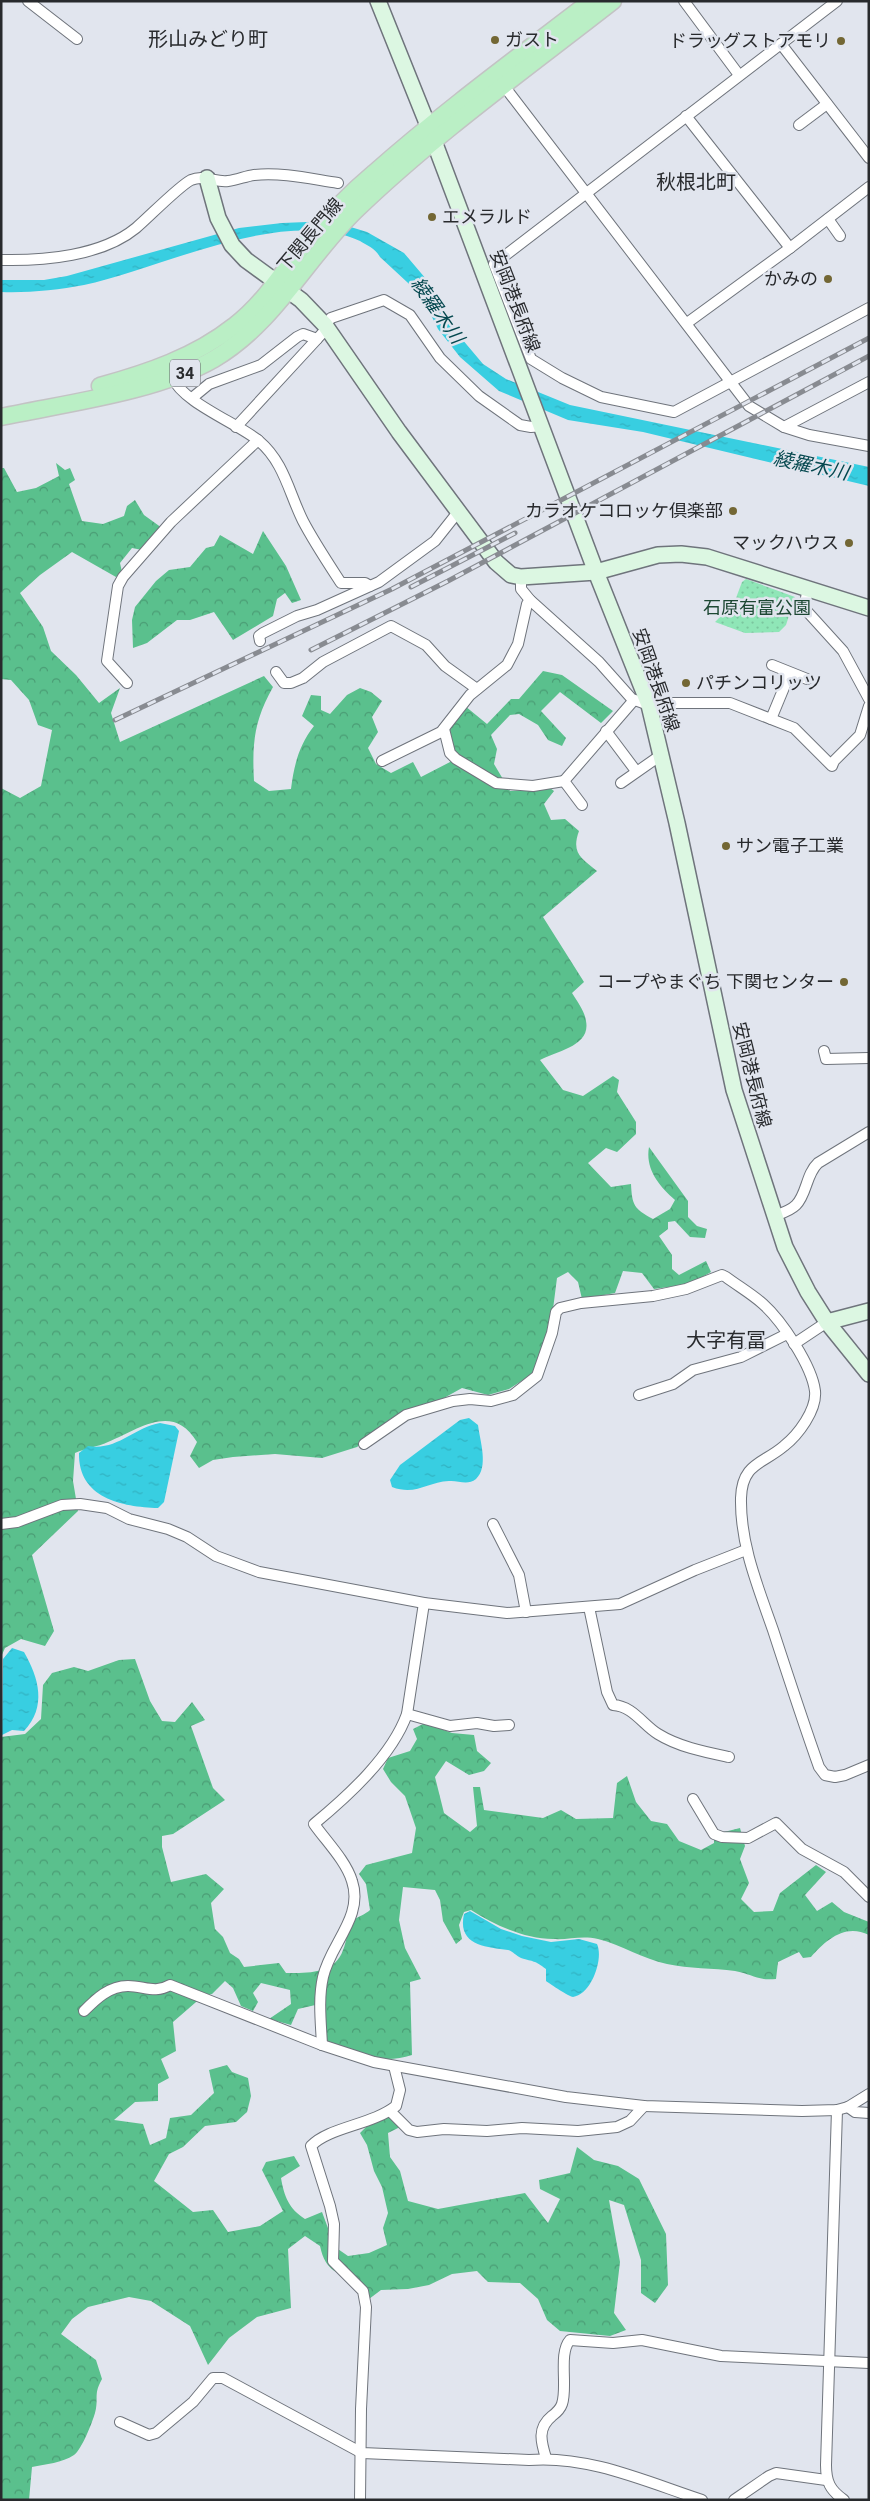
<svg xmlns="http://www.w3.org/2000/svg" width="870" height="2501" font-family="Roboto,'Noto Sans JP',sans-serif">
	<defs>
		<pattern id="forest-crowns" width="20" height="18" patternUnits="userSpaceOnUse" patternTransform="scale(1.25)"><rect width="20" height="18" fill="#5ac08d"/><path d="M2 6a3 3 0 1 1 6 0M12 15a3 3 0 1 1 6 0" fill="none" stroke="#4a9c74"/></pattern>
		<pattern id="park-dots" width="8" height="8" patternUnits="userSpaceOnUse" patternTransform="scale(1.25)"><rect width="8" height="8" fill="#8fe6b7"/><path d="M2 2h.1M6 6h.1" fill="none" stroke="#7bc59e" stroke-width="1.8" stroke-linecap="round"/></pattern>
		<pattern id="water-ripples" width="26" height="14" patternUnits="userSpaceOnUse" patternTransform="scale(1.25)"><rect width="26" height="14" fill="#38cee1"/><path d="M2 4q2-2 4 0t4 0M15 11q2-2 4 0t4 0" fill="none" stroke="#31b1c1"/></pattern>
	</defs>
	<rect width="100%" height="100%" fill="#e1e5ee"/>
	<g fill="url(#forest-crowns)">
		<path d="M56,463L65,470L70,468L75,480L69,484L82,521L103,524L124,516L127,506L135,500L144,515L162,528L142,550L132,548L120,563L122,572L116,577L72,552L40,575L20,593L43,627L51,651L76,675L99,703L120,688L111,713L120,742L264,676L273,687C254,721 252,743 254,781L269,791L291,789C294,765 299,745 314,726L302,716L311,695L321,696V710L330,714L347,695L360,688L371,692L382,701L372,717L378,732L368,748L376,764L391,773L413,762L421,777L452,761L448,730L465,706L487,724L511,699H519L543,671L562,675L613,711L601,723L560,692L541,711L566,738L562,746L548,740L538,725L519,714L510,715L491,735L497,749L494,764L510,791L529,790L546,785L554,791L544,804L551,820L565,819L579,831C571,853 581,858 597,871L543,917L584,982L572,993C577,1001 585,1012 586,1021C591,1046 557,1051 540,1060L563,1090L583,1096L613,1076L619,1080L617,1092L636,1122V1134L617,1152L606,1148L588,1163L611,1187L631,1184C632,1205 634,1209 653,1219L670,1209L675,1200C659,1186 645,1169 649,1147L688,1201V1217L697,1226L707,1229L705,1238L690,1237L675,1221L668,1222V1229L659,1236L672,1255V1269L679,1275L706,1261L711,1272L690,1284L654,1289L642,1273L623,1271L615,1293L582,1299L578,1282L568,1272L557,1278L552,1317L534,1373L509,1389L488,1395L462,1388L444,1398L411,1409L390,1419L357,1447L322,1458L275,1454L233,1457L213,1460L199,1468L190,1456L197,1442C173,1402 139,1429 108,1442C97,1447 86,1448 75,1453L73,1481L78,1511L32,1555L54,1631L45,1646L21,1639L5,1648L1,1657V788L20,798L41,786L52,730L38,725L29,700L11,680L1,679V468H4L17,492L36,488L59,476Z"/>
		<path d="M263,531L286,566L301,600L292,603L285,593L277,599L273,616L233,640L214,612L190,620H177L147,643L133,648L132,620L135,607L156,581L169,570L190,567L206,548L214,546L220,535L253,554Z"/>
		<path d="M135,1659L150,1701L162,1721L175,1722L192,1702L205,1720L191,1726L213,1788L225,1800L173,1834L162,1836V1847L171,1882L206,1874L224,1889L211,1903L215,1929L223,1937L230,1953L239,1959L244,1967L279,1963L286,1973C308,1973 335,1974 343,1950C347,1941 347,1928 354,1920C357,1917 366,1914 370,1910L366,1884L359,1874L366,1865L412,1853L416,1828L405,1796L391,1782L383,1769L388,1758L410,1751L417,1739L413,1729L425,1723L452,1733L474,1735L477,1751L491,1763L484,1771L469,1775L446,1761L435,1777L444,1813L470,1832L477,1826L473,1787H480L484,1810L543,1818L561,1810L576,1819L613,1818L617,1783L627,1776L636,1802L651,1821L667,1824L679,1841L701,1850L714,1843V1838L720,1833L740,1828L745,1846L740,1859L749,1883L741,1899L754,1912L773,1911L780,1893L816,1865L826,1872L805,1895L817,1911L832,1902L844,1912L869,1922V1935C845,1923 826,1940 811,1957L803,1958L799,1952L778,1962L776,1979C758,1981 752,1974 735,1971C713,1968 689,1969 667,1964C643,1959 622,1945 598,1939C581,1935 570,1940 553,1939C525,1939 494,1925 471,1910L464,1912L459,1925L462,1939L456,1944L443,1921L440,1900L435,1890L403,1887L399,1920L405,1948L421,1979L410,1982L412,2055C381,2065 356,2054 327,2041L324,2003L298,2009L291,2025L269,2019L291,2004L290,1990L261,1983L253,1993L258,2002L253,2011L241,2006L233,1988L225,1981L212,1994L203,1996L173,2022L176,2051L161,2059L169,2078L158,2084V2101L135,2102L114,2120L143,2124L150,2145L166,2138L170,2118L191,2115L214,2093L209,2070L227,2065L232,2072L248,2078L251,2096L247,2112L236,2122L205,2126L183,2147L169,2154L154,2181L193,2212L213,2210L228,2232L260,2226L283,2211L262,2170L266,2162L294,2156L300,2166L281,2178C284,2196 289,2209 305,2219L322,2212L335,2247L348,2256L369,2253L387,2245L383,2228L388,2213L382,2187L374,2171L367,2145L360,2133L366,2127L389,2114L400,2127L388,2133L390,2157L400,2171L408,2201L438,2209L525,2193L548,2223L560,2199L540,2189L539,2180L570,2173L577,2147L594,2160L618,2166L639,2179L666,2234L668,2285L655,2303L641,2293V2260L624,2205L609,2200L620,2262L614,2313L626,2330L610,2336L560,2331L547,2320L538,2299L520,2283L488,2282L477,2271L452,2274L429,2285L408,2289L381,2290L369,2299L361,2282C337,2272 326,2273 320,2246L305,2236L288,2249L291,2308L257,2317L229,2338L208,2365L190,2326L151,2301L129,2297L88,2307L72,2319L61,2334L96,2360L102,2379C93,2395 99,2398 95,2413C92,2423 82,2449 74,2455C62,2463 46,2464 32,2467L29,2500H1V1737L25,1734L41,1719L43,1685L52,1673L74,1667L88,1671L119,1660Z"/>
	</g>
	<path fill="url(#park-dots)" d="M746,579L795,597L786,625L779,632L745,633L715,622L725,612L730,614L742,582Z"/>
	<g fill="url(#water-ripples)">
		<path d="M331,221L367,232L404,253L432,286L451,326L483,364L506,379L570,405L869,467V486L643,432L568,420L499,391L460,357L438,329L421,295L380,257C375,248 368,246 360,241C287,205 159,269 84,285C58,290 28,293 1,292V280H44L67,276L239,228L282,223Z"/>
		<path d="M469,1418L478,1425C480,1441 489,1467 476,1479C467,1486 458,1480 449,1481C427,1482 416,1496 392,1487L390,1480L400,1465L460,1420Z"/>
		<path d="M160,1423L175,1426L179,1431L164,1502L158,1508C122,1507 78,1498 79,1453L88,1446C117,1451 133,1428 160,1423Z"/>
		<path d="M12,1648L24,1652C39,1678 47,1707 24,1731L12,1730L2,1735L3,1659Z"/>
		<path d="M470,1911L501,1929L522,1936L551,1942L579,1939L597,1944C604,1959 591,1995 573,1997C570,1997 550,1984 546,1981V1969C534,1960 534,1962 521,1958C516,1956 513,1951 508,1950C485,1947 457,1945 464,1914Z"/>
	</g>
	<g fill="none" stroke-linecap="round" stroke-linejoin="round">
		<g stroke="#6f747c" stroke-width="12">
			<g id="street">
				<path d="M28,1L77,39"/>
				<path d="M684,1L739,75"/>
				<path d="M837,1L494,264L531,359L562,378L601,397L674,412L869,308"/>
				<path d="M781,44L869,158"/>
				<path d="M501,82L749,406L784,427L809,435L869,446"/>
				<path d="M686,116L790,248"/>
				<path d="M799,125L827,104"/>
				<path d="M828,219L840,236"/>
				<path d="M1,260C44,261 102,256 136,228C149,217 179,186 191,180C204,174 216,183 228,181C237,180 246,176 254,175C282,172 311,179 338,183"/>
				<path d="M687,323L790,248L869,187"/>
				<path d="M325,325L331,318L384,300L410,315L440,358L479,396L520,425L531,427L543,426"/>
				<path d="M173,378C182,402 239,424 259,441C284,462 289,493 303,521C314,542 328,563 341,583H365L370,586"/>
				<path d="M192,398L209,384L261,365L297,337L303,334L317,339L327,328"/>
				<path d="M236,427L317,339"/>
				<path d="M784,427L869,382"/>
				<path d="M521,577V589L530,600L599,662L632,699L649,705L663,703H730L794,728L832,766L834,761L860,735L869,706"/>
				<path d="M808,588L804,608L843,651L869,699"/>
				<path d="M260,641L259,636L263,633L297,616L317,610L379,582L435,541L458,512"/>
				<path d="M772,665L807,679"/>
				<path d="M276,672L284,683H291L303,678L323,662L391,626L426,645L445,666L477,689"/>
				<path d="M127,683L107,661L118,586L123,577L171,522L258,440"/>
				<path d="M771,719L790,673"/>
				<path d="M444,729L450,753L456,759L496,783L533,786L564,781"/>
				<path d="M606,731L636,771"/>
				<path d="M382,761L441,732L470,695L507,665L518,644L527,604L530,600"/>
				<path d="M621,783L661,755"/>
				<path d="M582,805L564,781L634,700"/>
				<path d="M824,1051L826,1059L869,1058"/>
				<path d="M774,1216C782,1213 790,1211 796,1205C807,1194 806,1174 818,1163L869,1132"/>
				<path d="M794,1344L827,1322"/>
				<path d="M639,1395L673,1384L693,1370L741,1357L787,1334"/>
				<path d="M364,1444L406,1415L453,1401L470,1399L491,1401L513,1395L537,1376L552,1333L556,1312L560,1308L581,1303L653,1296L686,1289L722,1275L726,1277C738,1286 752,1294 763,1304C782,1321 812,1366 815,1391C817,1410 798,1435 784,1446C763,1464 742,1463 741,1498C740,1544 758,1587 773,1630C788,1676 803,1722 819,1767L825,1775L835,1777L845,1775L869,1765"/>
				<path d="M1,1524L17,1522L62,1505L80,1504L107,1508L129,1519L168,1529L187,1537L216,1556L259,1572L424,1603L507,1613L620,1604L695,1570L746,1550"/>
				<path d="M493,1524L519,1575L526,1612"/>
				<path d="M589,1607L607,1692L613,1705C633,1706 643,1725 658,1734C679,1747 705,1752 729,1757"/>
				<path d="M407,1714L450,1726L477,1723L494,1726L509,1725"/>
				<path d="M693,1799L714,1834L722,1837L748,1838L776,1823L802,1849L844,1872L869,1897"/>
				<path d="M84,2011C96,1999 109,1986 128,1986C144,1986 155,1994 170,1985L322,2045L374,2062L566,2097L644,2106L802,2111L837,2110L848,2107L869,2094"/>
				<path d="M322,2045C321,2023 318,1999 323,1977C330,1944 364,1917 352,1881C346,1861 326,1841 314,1824C348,1796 392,1756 407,1714L424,1603"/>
				<path d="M848,2107L855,2112L869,2113"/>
				<path d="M837,2110L826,2465C826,2482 830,2490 844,2500"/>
				<path d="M390,2111L409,2130L417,2132L444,2129L487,2131L522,2128L578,2131L617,2127L630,2121L644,2106"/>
				<path d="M120,2422L149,2435L156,2433L193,2402L213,2378H223L362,2453L529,2460C588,2455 647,2482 702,2500"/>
				<path d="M546,2458C541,2442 537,2428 552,2416C556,2413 560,2410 562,2404C568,2387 558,2353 570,2340L613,2343L642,2340L721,2356L869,2363"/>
				<path d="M360,2500L361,2409L366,2307L363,2291L333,2261L334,2224L330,2206L311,2146C329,2127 372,2125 396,2106L400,2090L394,2066"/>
				<path d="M734,2500L769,2476L776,2473L826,2480"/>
			</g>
		</g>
		<g stroke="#6f747c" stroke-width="18">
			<g id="secondary">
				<path d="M378,1L429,128L596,572L649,705L677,823L734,1090L785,1247L808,1292L827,1322L869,1374"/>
				<path d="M207,178L218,218L232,245L246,260L301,300L325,325L399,432L496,562L511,575L521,577L596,572L658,555L681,554L707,557L869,608"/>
				<path d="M827,1322L869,1311"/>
			</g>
		</g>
		<g stroke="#c3c3c4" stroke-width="19">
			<g id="primary">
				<path d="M100,386C147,373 195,357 234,326C263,304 283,272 305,243C326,218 349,194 374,173C443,112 518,57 591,1"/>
				<path d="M1,417C67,403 157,392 214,359C275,323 306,259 355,211C435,134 526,69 613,1"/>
			</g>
		</g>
		<use href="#street" stroke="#fff" stroke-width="10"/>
		<use href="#secondary" stroke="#dcf7e2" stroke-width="15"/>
		<use href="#primary" stroke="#baefc5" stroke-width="16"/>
		<g stroke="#888b91" stroke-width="5">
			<g id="rail">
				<path d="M411,587L515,533"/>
				<path d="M311,650L448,581L869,356"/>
				<path d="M115,720L392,589L869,338"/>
			</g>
		</g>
		<use href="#rail" stroke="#e1e5ee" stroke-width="3" stroke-dasharray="9" stroke-linecap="butt"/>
	</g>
	<g fill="#736734" stroke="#e1e5ee" stroke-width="2">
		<circle cx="495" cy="40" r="5"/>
		<circle cx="841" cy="41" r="5"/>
		<circle cx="432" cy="217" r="5"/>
		<circle cx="828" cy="279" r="5"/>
		<circle cx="733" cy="511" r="5"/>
		<circle cx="849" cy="543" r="5"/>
		<circle cx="686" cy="683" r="5"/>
		<circle cx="726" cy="846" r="5"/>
		<circle cx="844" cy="982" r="5"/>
	</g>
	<g text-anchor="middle" stroke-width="5" stroke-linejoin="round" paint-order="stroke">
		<rect fill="#e1e5ee" stroke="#606267" stroke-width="1" x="170" y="359.5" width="30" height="27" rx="4"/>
		<g font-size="16" font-weight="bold" fill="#282a2d">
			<text x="185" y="379">34</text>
		</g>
		<g font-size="18" fill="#282a2d" stroke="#e1e5ee" text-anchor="end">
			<text x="505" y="46" text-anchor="start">ガスト</text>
			<text x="831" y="47">ドラッグストアモリ</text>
			<text x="442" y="223" text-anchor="start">エメラルド</text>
			<text x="818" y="285">かみの</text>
			<text x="723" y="517">カラオケコロッケ倶楽部</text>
			<text x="839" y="549">マックハウス</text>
			<text x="696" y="689" text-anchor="start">パチンコリッツ</text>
			<text x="736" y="852" text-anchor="start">サン電子工業</text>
			<text x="834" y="988">コープやまぐち 下関センター</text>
		</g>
		<g font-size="18" fill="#282a2d" stroke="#e1e5ee">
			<text transform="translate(310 235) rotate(-50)" y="6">下関長門線</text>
			<text transform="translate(515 301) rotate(69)" y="6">安岡港長府線</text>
			<text transform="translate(656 680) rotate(71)" y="6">安岡港長府線</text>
			<text transform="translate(752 1075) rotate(76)" y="6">安岡港長府線</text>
		</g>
		<g font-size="18" fill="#1d4833" stroke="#e1e5ee">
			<text x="757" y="614">石原有富公園</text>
		</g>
		<g font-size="19" font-style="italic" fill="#05484f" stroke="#e1e5ee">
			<text transform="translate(438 310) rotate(55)" y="7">綾羅木川</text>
			<text transform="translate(811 465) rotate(12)" y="7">綾羅木川</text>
		</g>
		<g font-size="20" fill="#282a2d" stroke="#e1e5ee">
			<text x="208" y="46">形山みどり町</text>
			<text x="696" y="189">秋根北町</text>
			<text x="726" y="1347">大字有冨</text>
		</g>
	</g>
	<rect width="870" height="2501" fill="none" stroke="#282a2d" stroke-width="5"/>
</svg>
